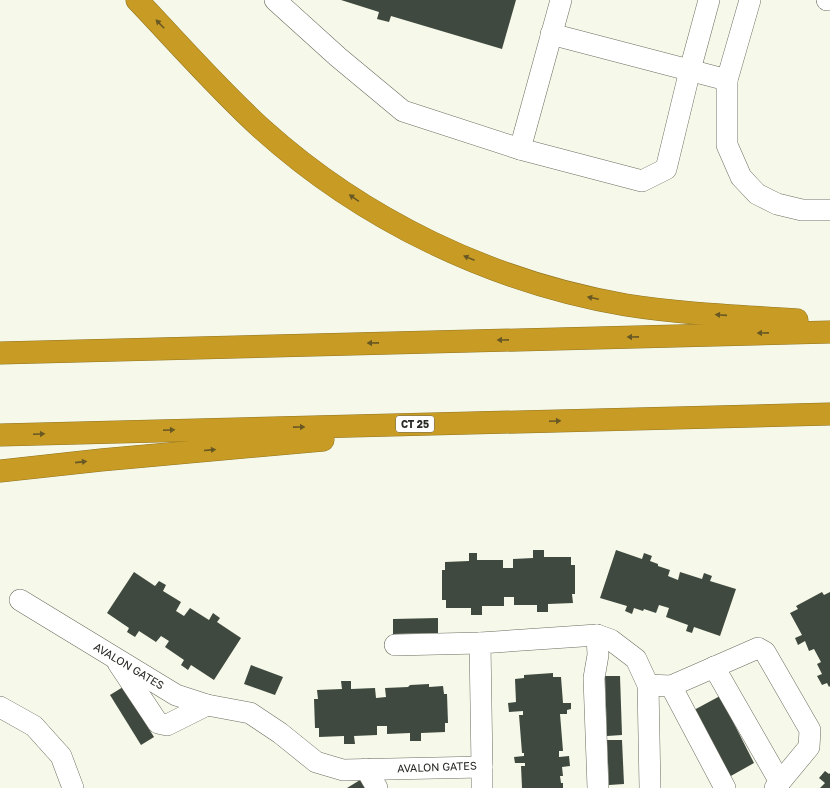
<svg xmlns="http://www.w3.org/2000/svg" width="830" height="788" font-family="'Golos Text',sans-serif">
	<rect width="100%" height="100%" fill="#f6f9e9"/>
	<g fill="#3f493f">
		<path d="M341,0H516L502,49L391,16L389,22L377,19L379,12Z"/>
		<path d="M533,550H544V557H571V565H575V594H572L573,603L548,604V612H537V605H514V597H504V606H482V615H471V608H446V600H442V570H445V562L469,561V553H477V560H503V568H513V559L533,558Z"/>
		<path d="M616,550L642,559L644,553L652,556L650,561L658,564V566L670,570L668,576L678,580L680,572L702,579L704,573L712,576L710,581L736,589L720,636L694,627L692,633L686,631L688,625L666,617L669,608L659,605L656,613L644,609L643,611L634,608L632,614L625,611L627,606L600,598Z"/>
		<path d="M134,572L155,586L159,581L166,585L163,591L181,602L176,611L184,616L190,608L209,620L213,613L220,618L217,622L241,638L214,680L191,665L188,670L181,665L184,660L165,647L169,641L161,636L156,642L139,631L135,637L127,632L129,628L107,613Z"/>
		<path d="M822,592L824,595L830,592V686L829,687L827,683L822,685L817,676L822,674L817,664L821,662L814,649L809,651L805,641L798,645L795,638L802,635L790,613L798,609L796,606Z"/>
		<path d="M438,618V633L393,634V619Z"/>
		<path d="M251,665L283,677L275,695L244,684Z"/>
		<path d="M553,673V677H561L563,703H571V709L567,710V714H560L563,751H559V757L569,756L570,766L562,767L563,776H560L561,783H563V788H522L521,766H525V763H515L514,757L524,756V753H522L519,715H523V711L509,712L508,703L516,702L515,679L524,678V675Z"/>
		<path d="M605,676H620L622,735L607,736Z"/>
		<path d="M341,681H351V689L375,688L376,698L386,697L385,688L408,687L410,685L429,684V687L443,686L444,694H447L448,723H445V732L421,733V741H410V733L387,734V726H377V735L354,736L355,744H344V736L319,737V728H315L314,699H318L317,690L342,689Z"/>
		<path d="M123,687L154,737L141,745L110,695Z"/>
		<path d="M720,696L754,763L729,777L694,710Z"/>
		<path d="M607,740H622L624,784L609,785Z"/>
		<path d="M825,771L829,774L830,773V788H820L825,783L819,778Z"/>
		<path d="M360,780L365,788H347Z"/>
	</g>
	<g fill="none" stroke-linecap="round" stroke-linejoin="round">
		<g stroke="#6b6d60" stroke-width="22">
			<g id="minor">
				<path d="M275,0L338,57L403,111L520,149L561,0"/>
				<path d="M750,0L727,80V145L741,177L757,194L777,204L802,210H830"/>
				<path d="M827,0H830"/>
				<path d="M551,34L727,80"/>
				<path d="M520,149L642,181L666,169L690,70L709,0"/>
				<path d="M20,600L176,695L207,705L250,713L280,733L316,762L343,770L482,767L480,643L597,635L611,640L636,659L648,685L650,788"/>
				<path d="M597,635L598,655L594,678L598,788"/>
				<path d="M395,645L480,643"/>
				<path d="M118,663L158,723L167,725L207,705"/>
				<path d="M714,667L780,782"/>
				<path d="M648,685L671,686L758,648L765,652L810,730L809,747L775,788"/>
				<path d="M671,686L725,788"/>
				<path d="M0,707L34,726L61,756L73,788"/>
				<path d="M482,767V788"/>
				<path d="M366,769L377,788"/>
			</g>
		</g>
		<g stroke="#907424" stroke-width="23">
			<g id="highway">
				<path d="M137,0C178,43 218,89 262,129C363,220 492,282 626,305C683,314 740,316 797,320"/>
				<path d="M0,353L830,332"/>
				<path d="M0,435L830,414"/>
				<path d="M0,471L101,460L323,440"/>
			</g>
		</g>
		<use href="#minor" stroke="#fff" stroke-width="21"/>
		<use href="#highway" stroke="#c89c24" stroke-width="22"/>
	</g>
	<defs><path id="oneway-solid" d="M-6-.8H1V-3.2L6.5 0L1 3.2V.8H-6Z"/></defs>
	<g fill="#685824">
		<use href="#oneway-solid" transform="translate(160 24) rotate(-134)"/>
		<use href="#oneway-solid" transform="translate(354 198) rotate(-145)"/>
		<use href="#oneway-solid" transform="translate(469 258) rotate(-158)"/>
		<use href="#oneway-solid" transform="translate(593 298) rotate(-168)"/>
		<use href="#oneway-solid" transform="translate(721 315) rotate(-176)"/>
		<use href="#oneway-solid" transform="translate(763 333) rotate(179)"/>
		<use href="#oneway-solid" transform="translate(633 337) rotate(179)"/>
		<use href="#oneway-solid" transform="translate(503 340) rotate(179)"/>
		<use href="#oneway-solid" transform="translate(373 343) rotate(179)"/>
		<use href="#oneway-solid" transform="translate(555 421) rotate(-2)"/>
		<use href="#oneway-solid" transform="translate(299 427) rotate(-1)"/>
		<use href="#oneway-solid" transform="translate(169 430) rotate(-2)"/>
		<use href="#oneway-solid" transform="translate(39 434) rotate(-2)"/>
		<use href="#oneway-solid" transform="translate(210 450) rotate(-5)"/>
		<use href="#oneway-solid" transform="translate(81 462) rotate(-6)"/>
	</g>
	<g text-anchor="middle" stroke-width="4" stroke-linejoin="round" paint-order="stroke">
		<rect fill="#fff" stroke="#686a66" stroke-width="1" x="396" y="416" width="38" height="16" rx="3"/>
		<g font-size="10" font-weight="bold" fill="#282a24">
			<text x="415" y="428">CT 25</text>
		</g>
		<g font-size="11" fill="#282a24" stroke="#fff">
			<text transform="translate(129 666) rotate(31)" y="4">AVALON GATES</text>
			<text transform="translate(437 767) rotate(-2)" y="4">AVALON GATES</text>
		</g>
	</g>
</svg>
